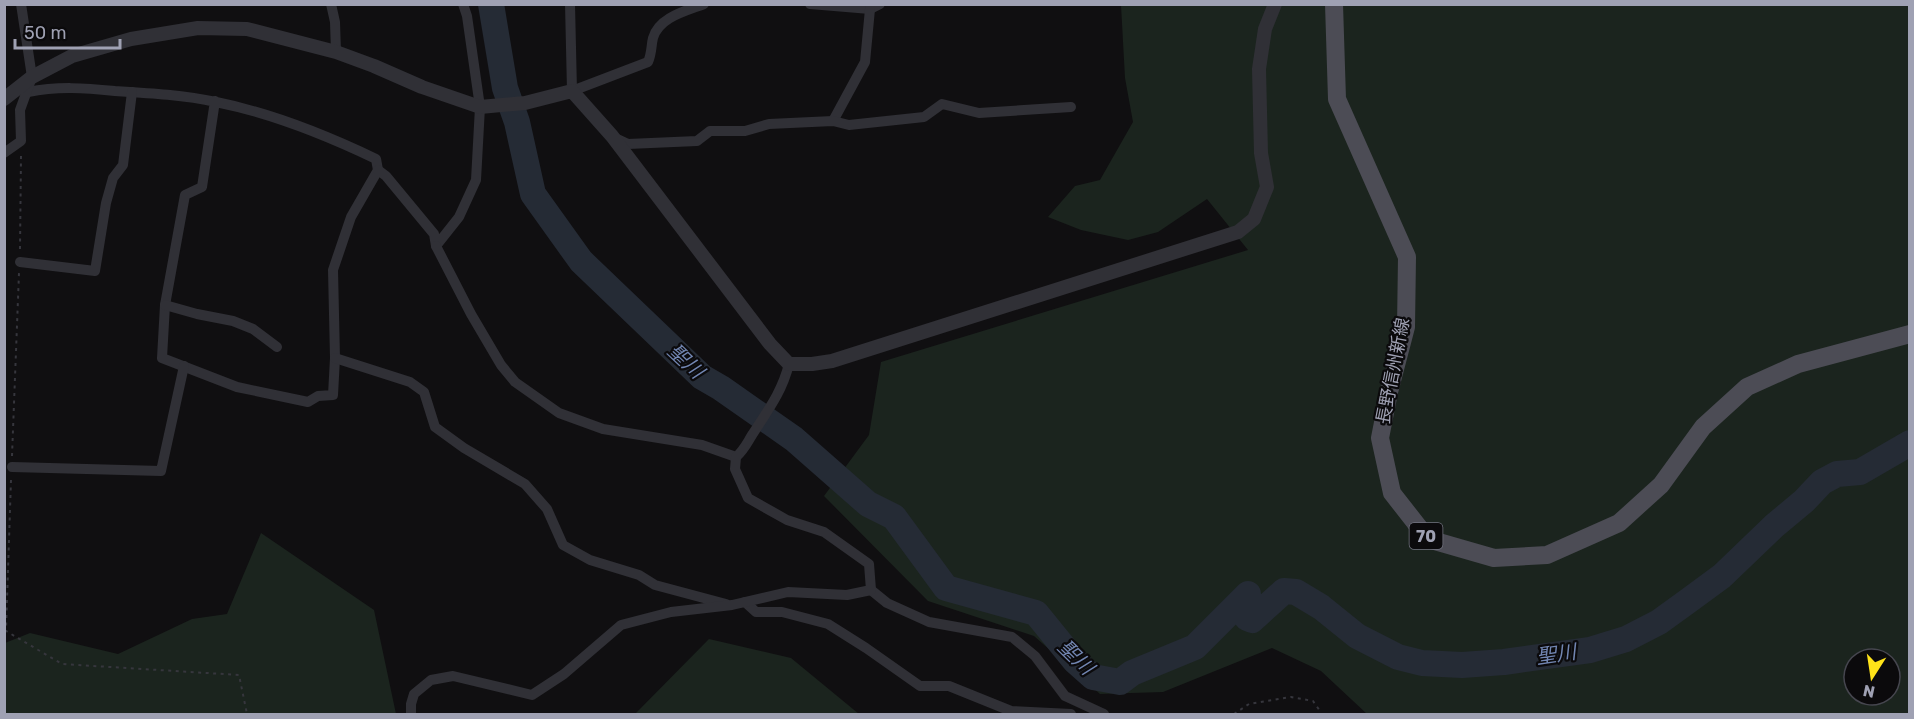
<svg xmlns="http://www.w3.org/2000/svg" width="1914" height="719" font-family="Rubik,'Noto Sans JP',sans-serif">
	<rect width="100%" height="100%" fill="#100f11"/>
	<g fill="#1b241e" fill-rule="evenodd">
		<path d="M1121,5H1909V714H1367L1321,671L1272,648L1163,692L1100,694L1034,636L928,601L824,496L869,435L881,362L1248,250L1207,199L1158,232L1128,240L1081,230L1048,217L1075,186L1100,180L1133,122L1125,78ZM1854,659H1890V695H1854Z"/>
		<path d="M261,533L374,610L396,714H5V643L30,633L118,654L192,619L227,614Z"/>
		<path d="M709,639L791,658L859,714H635Z"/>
	</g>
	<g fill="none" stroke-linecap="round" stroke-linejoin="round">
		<path stroke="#252b35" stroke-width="26" d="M491,4L505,88L517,122L533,194L581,261L702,377L721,388L794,439L868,504L894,517L946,588L1036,613L1075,661L1093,677L1120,682L1132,673L1195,647L1248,594L1247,618L1252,620L1284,591L1296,592L1321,607L1357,636L1398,657L1422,663L1462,665L1504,662L1590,650L1626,639L1659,622L1688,601L1722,576L1774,526L1804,501L1822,482L1837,474L1860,472L1910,443"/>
		<g stroke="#36363d" stroke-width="2" stroke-dasharray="3 4.5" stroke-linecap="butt">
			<path d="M20,249L21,156"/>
			<path d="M12,456L19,273"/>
			<path d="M11,480L6,631L62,664L239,675L247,714"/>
			<path d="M1234,714L1249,704L1291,697L1313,701L1320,711V714"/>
		</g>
		<g stroke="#303036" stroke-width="10">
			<path d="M331,4L335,22L336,52"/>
			<path d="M570,4L572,91L648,62C652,53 651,46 653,38C659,17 686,11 704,4"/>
			<path d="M810,4L870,9L880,4"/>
			<path d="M28,92C58,86 85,88 115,91C148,93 184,95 216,102C271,113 326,135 376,159L378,170L351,217L333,270L335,358L333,395L318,396L308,402L237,387L162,358L165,305L185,195L202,187L215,101"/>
			<path d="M833,121L865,62L870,9"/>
			<path d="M613,137L628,144L697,141L710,131H745L769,124L833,121L849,125L924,117L942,104L979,113L1071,107"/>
			<path d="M4,153L21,141L20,110L32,77L21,4"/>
			<path d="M378,170L386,176L434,234L436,246L459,217L476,180L480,107L467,16L463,4"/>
			<path d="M436,246L471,314L501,365L515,382L559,413L603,429L702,445L736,457"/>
			<path d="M20,262L95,271L106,203L113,178L123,165L132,92"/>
			<path d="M165,305L197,314L233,321L253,329L277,347"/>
			<path d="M335,358L410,382L424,392L435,427L464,448L525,484L547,509L563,545L590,560L639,575L655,585L726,604"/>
			<path d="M12,467L161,471L184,366"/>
			<path d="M871,590L887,603L929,622L1012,637L1035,656L1065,696L1104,714"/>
			<path d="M745,602L756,612H782L828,624L866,648L920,686H949L1011,711L1071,714"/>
			<path d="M411,714V704L414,694L431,680L453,676L532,695L564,674L621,625L671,612L732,605L788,592L847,595L871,590L869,564L824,532L787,520L748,498L735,469L736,457C744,450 747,443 752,435C768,410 782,392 789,364"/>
		</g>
		<path stroke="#303036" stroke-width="14" d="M4,99L32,77L72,56L131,39L198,28L247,29L336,52L374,66L422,87L480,107L525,103L572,91L612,136L770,344L789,364H812L832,361L1238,232L1254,219L1267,187L1261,153L1259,69L1265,29L1275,4"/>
		<path stroke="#4c4c55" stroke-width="18" d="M1334,4L1337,99L1407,257L1406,327L1389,392L1380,438L1392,493L1428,539L1494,558L1547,555L1619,523L1661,485L1703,427L1747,387L1798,364L1910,334"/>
	</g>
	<g text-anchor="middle" stroke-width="4.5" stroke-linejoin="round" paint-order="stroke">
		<rect fill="#0b0a0c" stroke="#737481" stroke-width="1.5" x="1409.5" y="523" width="33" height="26" rx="4.5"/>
		<g font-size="16" font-weight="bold" fill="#9fa1b3">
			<text x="1426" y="542">70</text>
		</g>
		<g font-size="18" fill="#9fa1b3" stroke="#0b0a0c">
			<text transform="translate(1393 371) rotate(-79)" y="6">長野信州新線</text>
		</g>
		<g font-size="20" font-style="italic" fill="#7286b2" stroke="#0b0a0c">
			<text transform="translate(686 361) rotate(43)" y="7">聖川</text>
			<text transform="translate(1556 654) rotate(-8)" y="7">聖川</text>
			<text transform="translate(1076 657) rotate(44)" y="7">聖川</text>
		</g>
	</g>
	<rect width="1914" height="719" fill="none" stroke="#9fa1b3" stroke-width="12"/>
	<g transform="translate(1872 677) rotate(192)"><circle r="28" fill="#0b0a0c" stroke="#46464f" stroke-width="1.5"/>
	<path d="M0-4.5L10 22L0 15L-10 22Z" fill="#ffe319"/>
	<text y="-9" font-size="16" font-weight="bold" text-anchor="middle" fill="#9fa1b3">N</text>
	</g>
	<path d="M15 39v9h105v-9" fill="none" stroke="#9fa1b3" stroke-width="3"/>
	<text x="24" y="39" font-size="18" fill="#9fa1b3" stroke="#0b0a0c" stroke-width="4.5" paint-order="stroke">50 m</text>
</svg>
